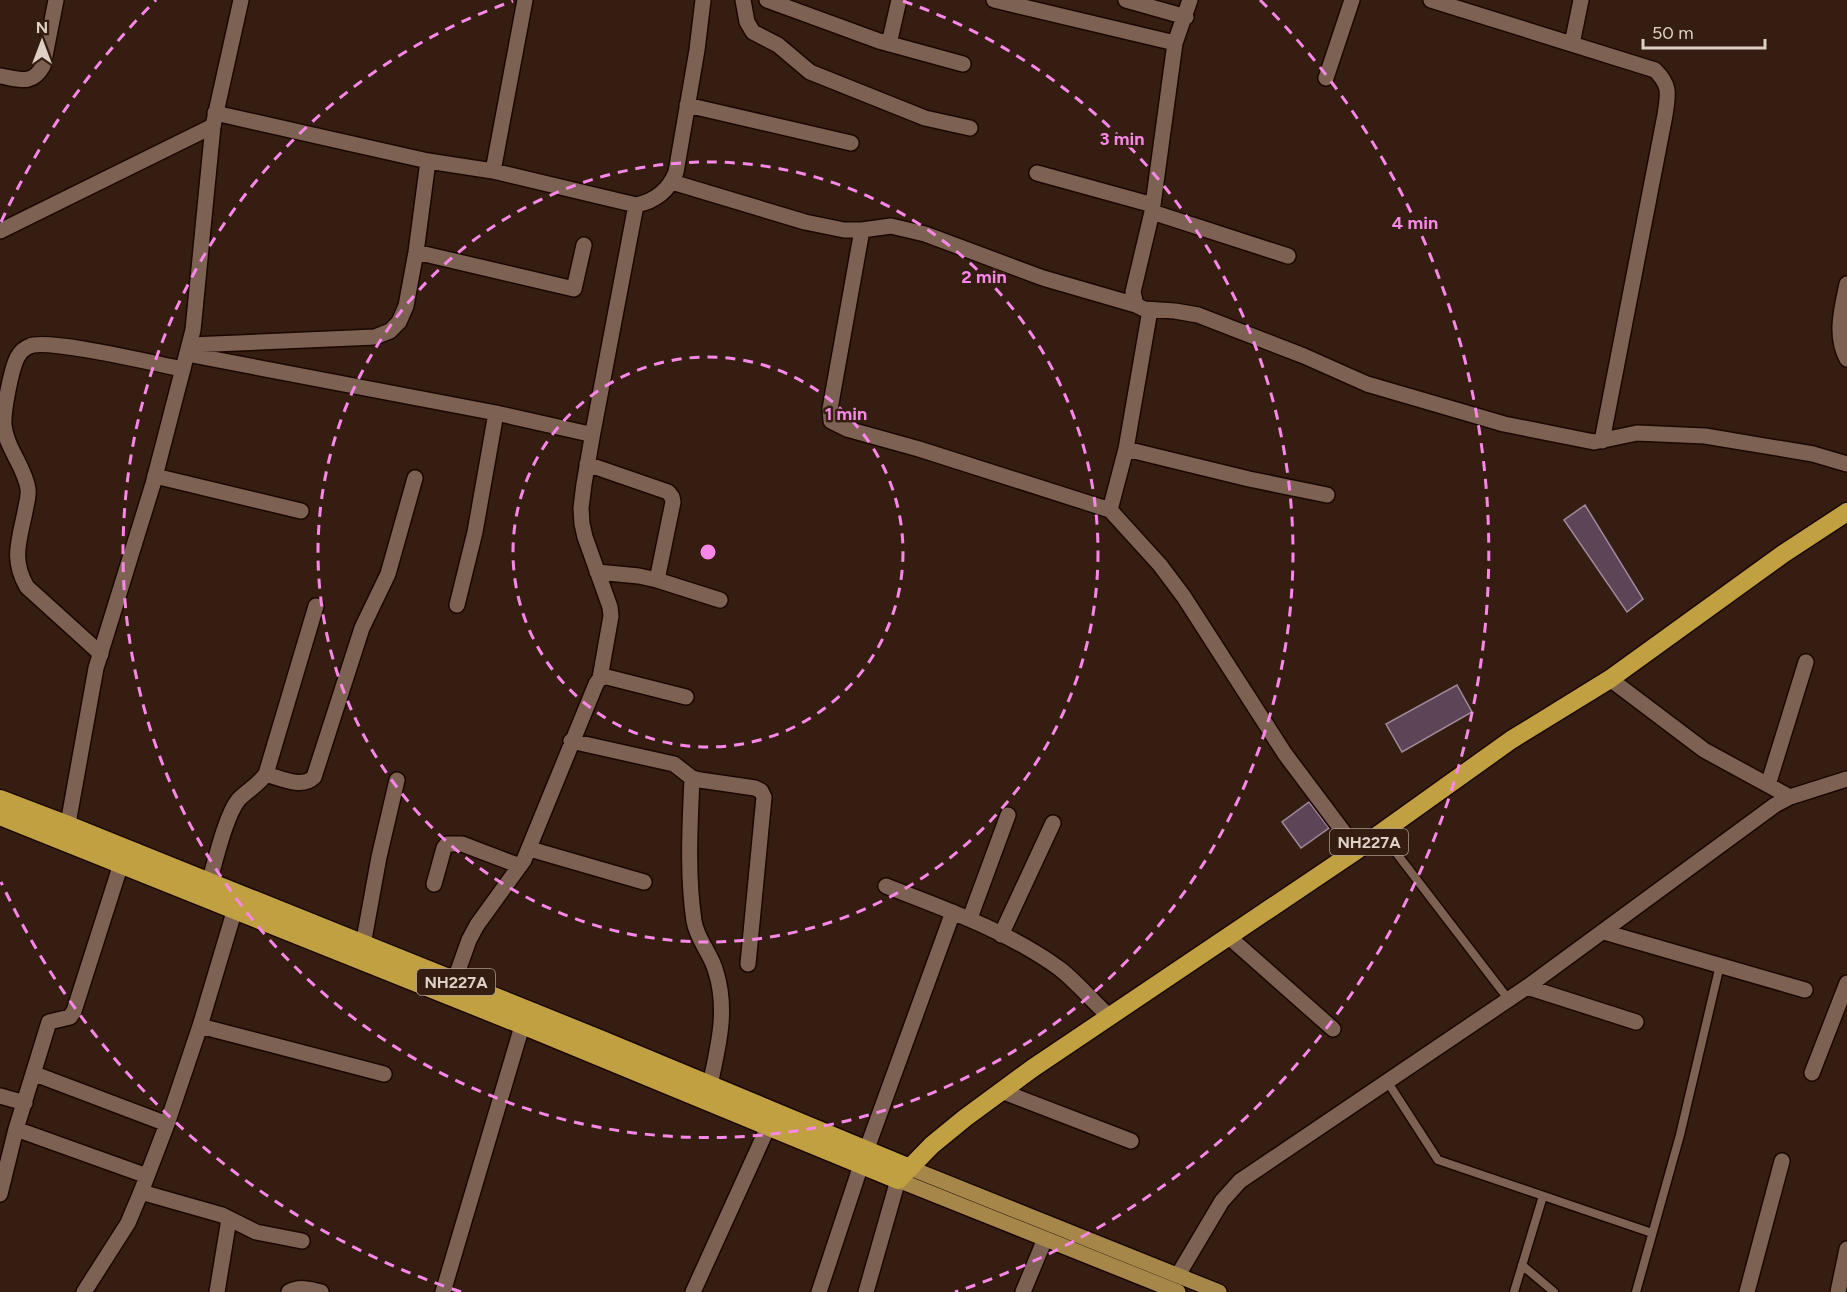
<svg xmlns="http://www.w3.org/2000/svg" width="1847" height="1292" font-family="Figtree,sans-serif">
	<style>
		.building { fill: #5d4557; stroke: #a3899d; stroke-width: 1.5 }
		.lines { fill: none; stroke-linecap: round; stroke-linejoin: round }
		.lane-casing { stroke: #1b0700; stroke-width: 11 }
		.street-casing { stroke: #1b0700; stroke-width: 18 }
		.secondary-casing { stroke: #1b0700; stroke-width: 18 }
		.primary-casing { stroke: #1b0700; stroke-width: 18 }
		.highway-casing { stroke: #1b0700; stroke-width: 21 }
		.lane { stroke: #7d6253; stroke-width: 8 }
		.street { stroke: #7d6253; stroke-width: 15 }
		.secondary { stroke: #7d6253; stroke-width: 15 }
		.primary { stroke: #a68749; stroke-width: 15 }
		.highway { stroke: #c1a042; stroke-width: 18 }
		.ring { fill: none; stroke: #f987e8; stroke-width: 3; stroke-dasharray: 10 8 }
		.labels { text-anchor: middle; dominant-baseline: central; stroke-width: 5; stroke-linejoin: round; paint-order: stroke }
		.shield { fill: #351e11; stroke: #ac9b90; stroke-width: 1.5 }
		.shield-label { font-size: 16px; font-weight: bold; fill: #dfd0c7 }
		.centre { fill: #f987e8; stroke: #351e11; stroke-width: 3 }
		.ring-label { font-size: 18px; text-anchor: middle; font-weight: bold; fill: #f987e8; stroke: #351e11; stroke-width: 5; stroke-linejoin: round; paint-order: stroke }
	</style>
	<rect width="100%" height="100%" fill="#351e11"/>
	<path class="building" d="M1585 505 1643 599 1627 612 1564 520Z
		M1457 685 1472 712 1402 752 1386 724Z
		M1309 802 1329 828 1301 848 1282 822Z"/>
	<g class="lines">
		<defs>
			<path id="lane" d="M1381 833 1509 1000
				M1387 1081 1438 1160 1652 1233
				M1522 1265 1554 1292
				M1514 1292 1543 1196
				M1636 1292 1680 1135 1720 965"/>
			<path id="street" d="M743 0 747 22 753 32 778 45 810 72 925 118 970 128
				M767 0 879 41 963 64
				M994 0 1175 43
				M1126 0 1186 17
				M1190 0 1175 43 1152 212 1133 292 1136 305 1144 309 1175 311 1198 315 1304 356 1367 384 1504 424 1594 442 1637 433 1705 436 1813 454 1847 464
				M1431 0 1655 70C1671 86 1668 94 1665 115L1602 441
				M889 44 899 0
				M1572 44 1581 0
				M0 76C19 79 32 86 43 66L56 0
				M1326 78 1352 0
				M687 105 851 143
				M215 113 428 161 493 171 636 205C656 201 669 190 676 172L697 50 703 0
				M493 171 525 0
				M1037 173 1153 205
				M672 182 805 222 844 230H862L891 226 925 234 1043 278 1136 305
				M1152 212 1288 256
				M862 230 830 409 831 421 847 429 919 449 1110 510 1160 565 1184 597 1285 754 1357 850
				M0 231 213 126
				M416 252 574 289 584 245
				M1847 284C1842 308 1834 335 1847 359
				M190 345 375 337 390 331 399 322 406 306 416 252 428 161
				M187 354 496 413 585 433 593 432 636 205
				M593 432 584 484 581 508 582 524 585 537 610 607 611 616 600 678
				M1126 449 1249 479 1327 495
				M587 464 668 492 672 497 673 502 657 580
				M155 476 301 511
				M1110 510 1126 449 1150 310
				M597 572 639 576 657 580 720 600
				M457 605 475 532 496 413
				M101 654 27 587C11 560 19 541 25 512 26 505 29 496 28 489 25 467 6 448 4 425 3 412 11 370 17 358 20 352 24 348 30 346 49 338 156 364 183 369
				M1610 679 1704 750 1790 797
				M571 741 674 764 692 778 700 780 755 788 761 791 764 797 748 964
				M266 774C280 778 302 789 314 777L362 628 388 574 415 478
				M692 778C690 825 687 874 694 921 697 940 711 953 716 972 728 1011 718 1047 710 1085
				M1768 785 1806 662
				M530 849 644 882
				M209 883C215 862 226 814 239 799 248 790 258 785 266 774L316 606
				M434 884 444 848 447 844H462L520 866
				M886 886C945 909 1008 931 1060 969 1078 983 1093 1002 1110 1017
				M970 918 1008 815
				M1604 932 1805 990
				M1001 935 1053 823
				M1229 937 1333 1029
				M363 945 379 857 397 780
				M454 982 469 940 477 925 524 860 596 684 600 678 607 677 686 697
				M1527 987 1636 1022
				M200 1026 384 1074
				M1812 1073 1847 983
				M35 1074 167 1124
				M1001 1091 1131 1141
				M0 1096 25 1103
				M16 1129 147 1176
				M141 1192 222 1215 256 1232 302 1241
				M0 1194 16 1129 49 1022 70 1017 74 1011 121 864
				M1178 1275 1222 1201 1240 1181 1527 987 1775 805 1790 797 1847 779
				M84 1292 128 1223 141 1192 167 1124 200 1026 235 909
				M217 1292 229 1219
				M289 1292C299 1286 310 1289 321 1292
				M443 1292 525 1016
				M819 1292 861 1165 953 912
				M866 1292 898 1180
				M1023 1292 1045 1239
				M1747 1292 1782 1161
				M1838 1292 1847 1249"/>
			<path id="secondary" d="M66 835 96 668 153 484 193 330 213 126 241 0
				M693 1292 768 1127"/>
			<path id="primary" d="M910 1168 1219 1292
				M898 1180 1178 1292"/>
			<path id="highway" d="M0 799 68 825 600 1039 910 1168
				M0 816 522 1025 898 1180 932 1145 965 1118 1033 1068 1357 850 1511 740 1610 679 1783 554 1847 512"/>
		</defs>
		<use href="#lane" class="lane-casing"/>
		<use href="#street" class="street-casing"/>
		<use href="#secondary" class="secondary-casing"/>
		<use href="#primary" class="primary-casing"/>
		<use href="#highway" class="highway-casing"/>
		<use href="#lane" class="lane"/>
		<use href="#street" class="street"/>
		<use href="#secondary" class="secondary"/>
		<use href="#primary" class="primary"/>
		<use href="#highway" class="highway"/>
	</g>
	<g class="ring">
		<circle cx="708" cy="552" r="195"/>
		<circle cx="708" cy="552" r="390"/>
		<path d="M903 1A585 585 0 1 1 513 1"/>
		<path d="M461 1292A780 780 0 0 1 1 882M1 222A780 780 0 0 1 156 0M1260 0A780 780 0 0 1 955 1292"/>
	</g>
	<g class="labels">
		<g class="shield">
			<rect x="1330" y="829" width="78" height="26" rx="4.5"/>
			<rect x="417" y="969" width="78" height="26" rx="4.5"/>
		</g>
		<g class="shield-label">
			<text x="1369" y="842">NH227A</text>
			<text x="456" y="982">NH227A</text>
		</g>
	</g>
	<circle cx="708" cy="552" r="9" class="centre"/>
	<g class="ring-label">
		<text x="1122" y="145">3 min</text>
		<text x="1415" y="229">4 min</text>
		<text x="984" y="283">2 min</text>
		<text x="846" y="420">1 min</text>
	</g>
	<g transform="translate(42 42)" stroke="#351e11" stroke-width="4.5" paint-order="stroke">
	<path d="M0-4.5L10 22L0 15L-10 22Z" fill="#dfd0c7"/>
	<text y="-9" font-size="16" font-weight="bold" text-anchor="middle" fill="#dfd0c7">N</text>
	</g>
	<path d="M1643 39v9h122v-9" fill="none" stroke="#dfd0c7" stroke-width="3"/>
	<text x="1652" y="39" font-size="18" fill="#dfd0c7" stroke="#351e11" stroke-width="4.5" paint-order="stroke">50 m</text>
</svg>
